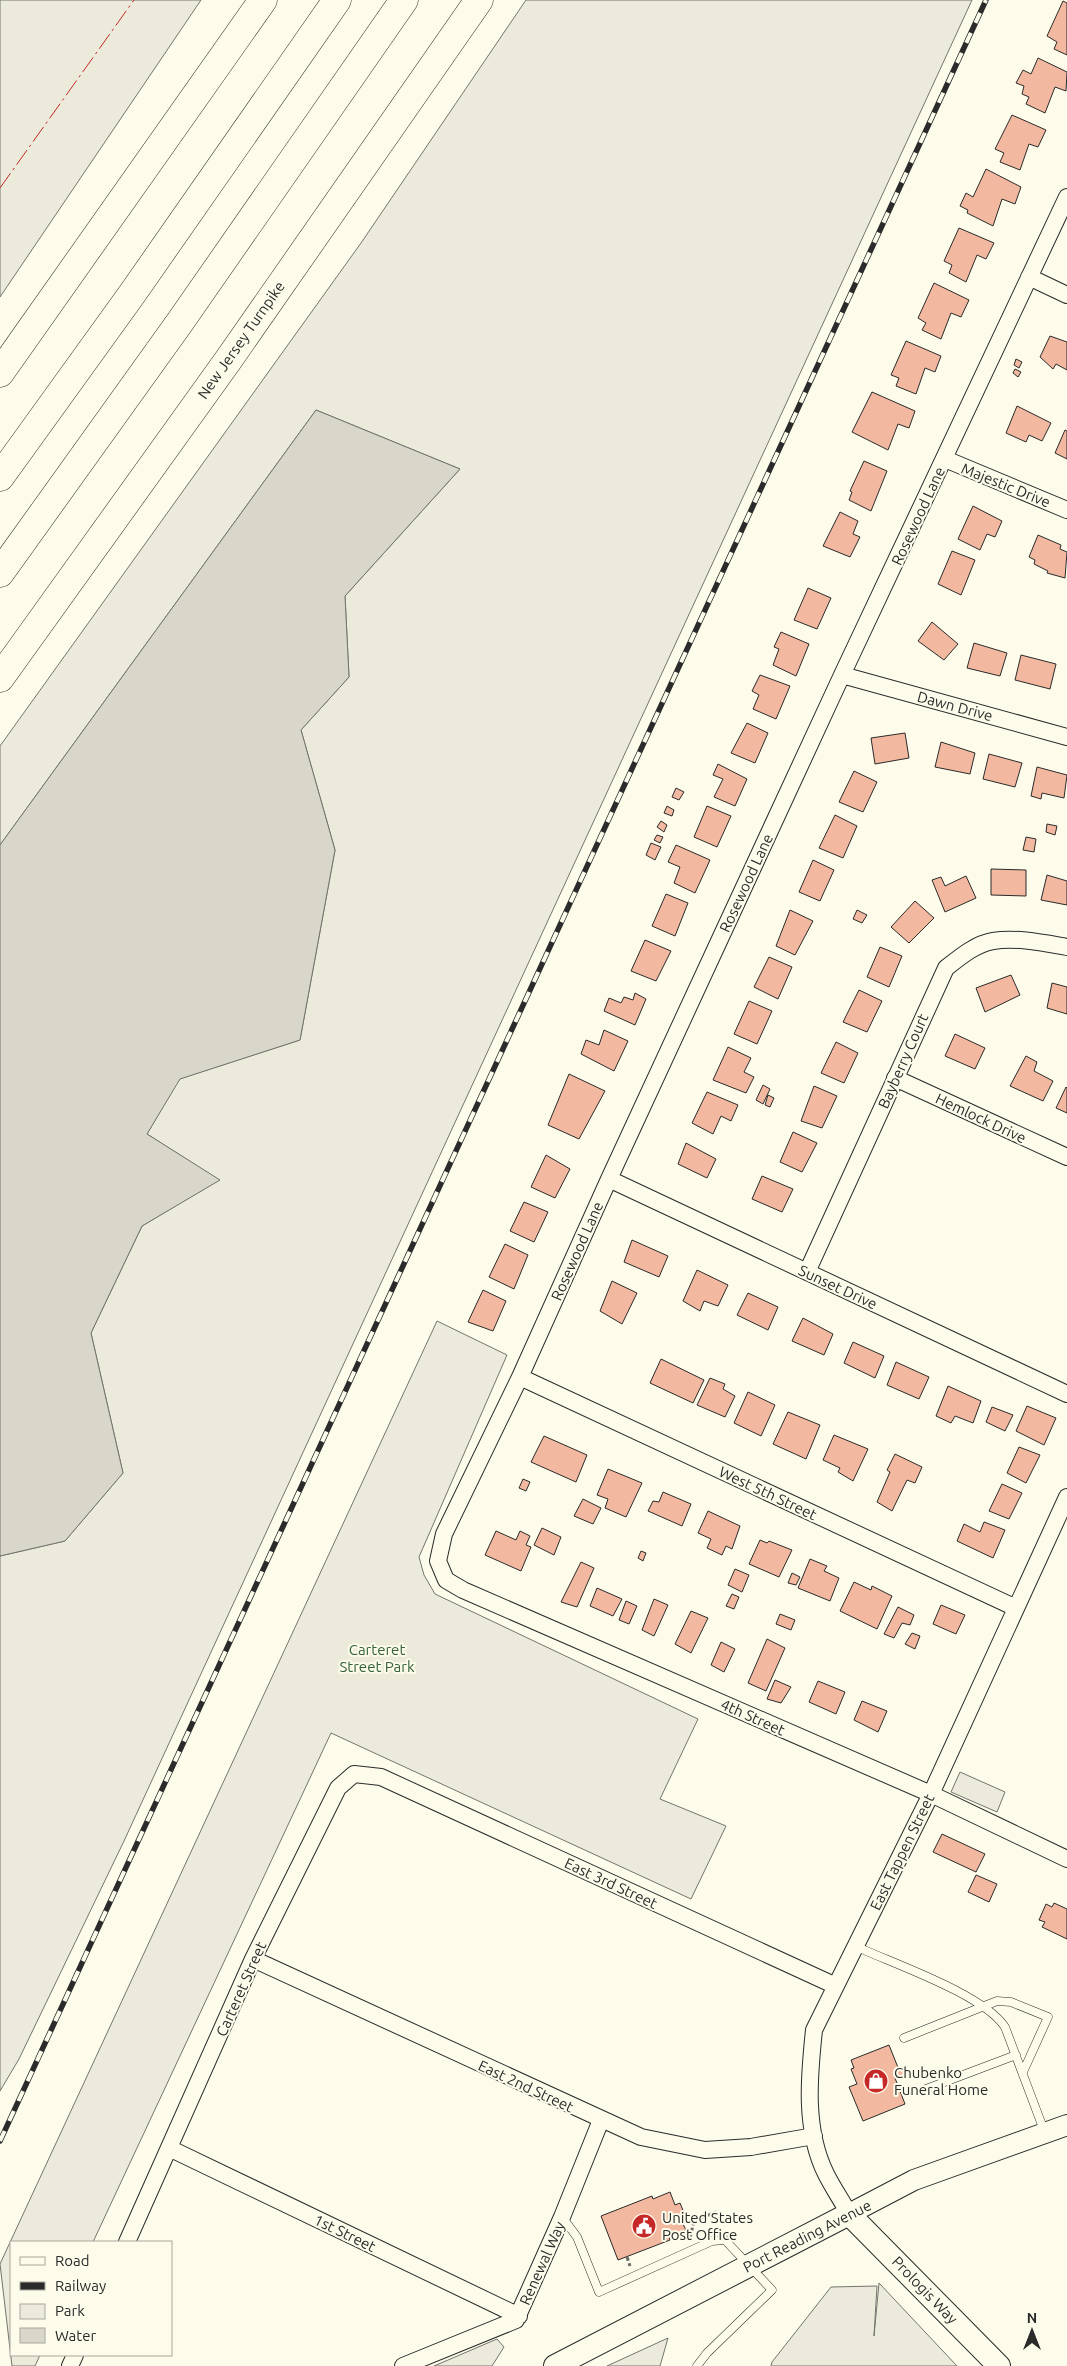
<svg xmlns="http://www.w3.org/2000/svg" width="1067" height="2366" font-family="Ubuntu,sans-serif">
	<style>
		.green { fill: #ecebdb; stroke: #74746e }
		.water { fill: #d8d7c9; stroke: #74746e }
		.building { fill: #f2b8a0; stroke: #2b2b2b }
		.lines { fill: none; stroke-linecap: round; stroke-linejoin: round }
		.service-casing { stroke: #2b2b2b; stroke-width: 9 }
		.minor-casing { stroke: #2b2b2b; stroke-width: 18 }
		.tertiary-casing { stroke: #2b2b2b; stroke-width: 22 }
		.secondary-casing { stroke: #2b2b2b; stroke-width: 24 }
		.motorway-casing { stroke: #2b2b2b; stroke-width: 29 }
		.path { stroke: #6a6964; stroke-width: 3; stroke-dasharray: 4 2.5; stroke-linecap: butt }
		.service { stroke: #fdfbea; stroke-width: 8 }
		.minor { stroke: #fdfbea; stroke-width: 16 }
		.tertiary { stroke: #fdfbea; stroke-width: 20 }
		.secondary { stroke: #fdfbea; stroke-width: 22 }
		.motorway { stroke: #fdfbea; stroke-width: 28 }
		.rail-casing { stroke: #2b2b2b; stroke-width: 5.5 }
		.rail { stroke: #fdfbea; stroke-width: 4; stroke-dasharray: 11; stroke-linecap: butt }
		.power { stroke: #c62828; stroke-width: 1; stroke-dasharray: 18 4 2.5 4; stroke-linecap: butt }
		.labels { text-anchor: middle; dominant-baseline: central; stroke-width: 4; stroke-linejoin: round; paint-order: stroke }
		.street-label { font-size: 15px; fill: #2b2b2b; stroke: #fdfbea }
		.park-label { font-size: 15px; fill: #34623c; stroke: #fdfbea }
		.poi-label { font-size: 15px; fill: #2b2b2b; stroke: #fdfbea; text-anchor: start }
	</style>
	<rect width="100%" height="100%" fill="#fdfbea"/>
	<path class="green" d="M0 0H201L0 297Z
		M526 0H972L124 1841 19 2059 0 2091V1556L65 1541 123 1473 91 1333 142 1226 219 1180 147 1134 179 1079 300 1040 335 850 301 730 349 677 345 596 460 469 316 410 0 845V746L361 243Z
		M437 1321 507 1355 419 1557 424 1575 435 1594 698 1719 660 1799 726 1826 691 1899 331 1733 93 2242H11V2355H40L35 2366H12L0 2264Z
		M960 1772 1005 1792 997 1812 951 1792Z
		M879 2283 957 2366H771L772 2362 831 2287 877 2286 874 2336Z
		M668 2338 660 2366H607Z
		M497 2339 504 2347 492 2366H434Z"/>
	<path class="water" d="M316 410 460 469 345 596 349 677 301 730 335 850 300 1040 180 1079 147 1134 220 1180 142 1226 91 1333 123 1473 65 1541 0 1556V845Z"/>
	<path class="building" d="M1063 1 1067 3V55L1054 49 1057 42 1047 36Z
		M1038 58 1067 72 1066 91 1055 87 1045 113 1026 104 1029 97 1022 94 1024 86 1016 83 1023 70 1031 74Z
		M1012 115 1046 130 1038 147 1029 144 1020 170 1000 162 1004 153 995 149Z
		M986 169 1021 187 1015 204 1002 199 993 226 967 213 968 210 960 206 966 193 973 197Z
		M959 228 994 243 986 259 977 255 966 282 949 273 952 265 944 261Z
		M934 283 969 300 961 317 951 313 941 339 922 330 926 323 918 318Z
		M1050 336 1067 342V370L1056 364 1053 369 1040 357Z
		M906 341 941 356 935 372 925 368 916 394 896 386 899 378 891 375Z
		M1016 359 1022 362 1019 368 1014 365Z
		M1015 369 1021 372 1018 377 1013 373Z
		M872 392 915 411 909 428 898 424 888 450 852 432Z
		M1017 406 1051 423 1042 441 1029 435 1026 442 1006 433Z
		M1065 430 1067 431V459L1055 453Z
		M864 461 887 471 871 511 849 500 852 492 850 491Z
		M973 506 1002 521 995 537 987 534 980 550 958 539Z
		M840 512 858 521 853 534 860 537 850 557 823 546Z
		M1038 535 1061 545 1060 549 1067 552 1065 578 1047 573 1048 571 1034 564 1035 560 1029 557Z
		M952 551 975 560 961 595 938 584Z
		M808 588 831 598 817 629 794 620Z
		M932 622 958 644 944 660 918 641Z
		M781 632 809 644 796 676 773 665 779 649 774 647Z
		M974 643 1007 653 1000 676 967 668Z
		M1021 655 1056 664 1050 689 1015 680Z
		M760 675 790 686 776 719 753 709 759 695 752 691Z
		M747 723 768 733 755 763 731 753Z
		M905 733 909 758 875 764 871 738Z
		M941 742 975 753 970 774 935 767Z
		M989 754 1022 763 1015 787 983 779Z
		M718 764 747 779 735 806 714 797 723 779 713 775Z
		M1037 767 1067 775 1064 798 1042 793 1041 799 1031 796Z
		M854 771 877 782 863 812 839 802Z
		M676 788 684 792 679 800 672 797Z
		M667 806 674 810 672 816 664 813Z
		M707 806 731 816 717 847 694 837Z
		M835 815 857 826 843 858 819 848Z
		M661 821 667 825 664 832 657 827Z
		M1047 824 1057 826 1055 835 1046 832Z
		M657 835 663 837 660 843 654 840Z
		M1026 837 1036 839 1034 852 1023 850Z
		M651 843 661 847 655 860 646 855Z
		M676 845 710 860 695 893 674 883 680 867 668 862Z
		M813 860 834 870 820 901 799 892Z
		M991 869 1026 870V896L991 895Z
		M1047 875 1067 881V905L1041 900Z
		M966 876 976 898 945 912 932 880 941 877 945 886Z
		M666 894 688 903 675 936 652 926Z
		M915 901 934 918 909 943 891 927Z
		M790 910 813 921 795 955 776 946Z
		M857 910 867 915 862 923 853 919Z
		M645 940 671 951 656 981 631 971Z
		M880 947 902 956 889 987 867 977Z
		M769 957 792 967 778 999 754 987Z
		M1011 975 1020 995 985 1012 976 988Z
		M1052 983 1067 987V1014L1047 1008Z
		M859 990 882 1001 867 1032 843 1022Z
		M635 993 646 999 635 1025 604 1011 609 998 621 1003 624 997 633 1000Z
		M749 1001 772 1011 757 1044 734 1034Z
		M604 1030 628 1041 614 1071 581 1054 586 1040 599 1045Z
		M955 1034 985 1048 975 1069 945 1056Z
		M836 1042 858 1053 844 1083 821 1073Z
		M728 1047 751 1058 744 1072 754 1077 746 1093 713 1080Z
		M1026 1056 1037 1062 1034 1071 1053 1081 1043 1101 1010 1086Z
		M569 1074 605 1091 579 1139 548 1125Z
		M763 1085 770 1089 763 1104 756 1100Z
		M814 1086 837 1096 822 1128 801 1121Z
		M1066 1087 1067 1088V1113L1056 1108Z
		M707 1092 738 1105 731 1121 721 1116 713 1134 692 1123Z
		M768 1095 774 1098 770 1107 765 1105Z
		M793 1132 817 1143 802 1172 780 1162Z
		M686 1143 716 1159 707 1178 678 1164Z
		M546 1155 570 1169 555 1198 531 1187Z
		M762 1176 793 1189 782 1212 752 1199Z
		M524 1202 548 1212 534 1242 510 1231Z
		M632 1240 668 1256 659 1277 624 1262Z
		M505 1244 528 1255 514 1289 489 1277Z
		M697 1270 728 1285 718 1306 704 1301 700 1311 683 1301Z
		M612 1281 637 1293 622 1324 600 1311Z
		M483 1290 506 1301 493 1331 468 1322Z
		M748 1293 778 1307 768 1330 737 1315Z
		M803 1318 833 1334 824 1355 792 1341Z
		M853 1342 884 1356 875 1378 844 1363Z
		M661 1359 704 1380 693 1403 650 1383Z
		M896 1362 929 1377 919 1399 887 1385Z
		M710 1378 725 1384 723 1389 735 1396 725 1417 697 1405Z
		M948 1386 981 1401 973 1423 955 1416 951 1423 936 1416Z
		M748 1392 775 1405 761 1436 734 1423Z
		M1027 1406 1056 1418 1044 1445 1016 1431Z
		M992 1407 1013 1415 1005 1431 986 1422Z
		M788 1412 820 1425 806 1459 773 1444Z
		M834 1435 868 1449 853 1481 838 1472 840 1468 823 1460Z
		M544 1436 587 1455 576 1482 531 1462Z
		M1019 1447 1040 1455 1026 1483 1007 1473Z
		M895 1454 922 1467 915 1483 907 1480 892 1511 877 1502 890 1472 887 1470Z
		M608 1469 642 1483 626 1517 605 1508 608 1499 597 1495Z
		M523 1479 530 1482 526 1491 519 1488Z
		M1002 1484 1022 1493 1009 1519 989 1511Z
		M663 1492 691 1504 682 1526 648 1511 653 1501 659 1502Z
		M583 1499 601 1508 593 1524 574 1516Z
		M708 1511 740 1526 732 1549 726 1546 722 1555 707 1548 711 1539 698 1533Z
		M984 1522 1005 1530 993 1558 957 1541 964 1524 980 1532Z
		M542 1528 561 1537 554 1555 534 1545Z
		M496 1531 516 1540 520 1531 530 1536 526 1545 531 1547 521 1571 485 1555Z
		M760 1540 767 1543 769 1541 792 1550 779 1577 749 1564Z
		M641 1551 646 1553 643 1561 638 1558Z
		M810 1559 827 1566 824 1571 839 1578 830 1601 798 1588Z
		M581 1562 594 1568 577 1607 561 1602Z
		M735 1569 749 1575 742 1592 728 1585Z
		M792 1573 800 1577 796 1585 788 1583Z
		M854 1582 871 1590 872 1586 892 1596 877 1629 840 1611Z
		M597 1588 622 1599 613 1616 590 1606Z
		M732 1594 739 1597 734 1609 726 1606Z
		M654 1599 668 1605 654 1636 642 1630Z
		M626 1601 637 1606 629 1624 619 1620Z
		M941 1605 965 1615 956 1634 933 1624Z
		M898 1607 914 1615 910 1625 902 1623 894 1638 884 1634Z
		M691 1611 708 1618 691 1653 675 1644Z
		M780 1614 795 1620 791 1630 776 1624Z
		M912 1633 920 1636 915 1649 905 1644Z
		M767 1639 785 1648 766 1691 748 1683Z
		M721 1642 735 1649 724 1672 711 1665Z
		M775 1680 791 1687 781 1703 767 1699Z
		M818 1681 845 1692 836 1714 809 1702Z
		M862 1701 887 1711 878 1732 854 1720Z
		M942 1834 985 1854 976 1872 933 1852Z
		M976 1875 997 1884 989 1902 968 1892Z
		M1054 1903 1067 1909V1939L1042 1927 1045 1922 1039 1920 1046 1904 1052 1907Z
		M889 2045 899 2070 905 2068 907 2074 895 2078 905 2104 863 2121 849 2087 857 2084 851 2069 854 2068 851 2060Z
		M670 2192 675 2205 680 2203 687 2220 682 2222 686 2230 669 2237 670 2240 618 2260 601 2216 652 2196 653 2199Z"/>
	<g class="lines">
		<defs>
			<path id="service" d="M855 1946C894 1964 983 1994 1005 2027L1045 2133
				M904 2038 997 2001 1011 2002 1048 2017 1023 2072
				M926 2089 1016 2055
				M562 2217 577 2237 599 2292 712 2241 725 2240 772 2290 707 2353 697 2366"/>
			<path id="minor" d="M1067 197 842 675 609 1179 520 1377 444 1534 438 1561 446 1580 463 1590 931 1794 1067 1859
				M1029 277 1067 295
				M945 459 1067 510
				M842 675 1067 737
				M895 1078 1067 1157
				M609 1179 1067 1394
				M807 1272 946 968C959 958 975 944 993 941 1016 937 1044 943 1067 947
				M520 1377 1016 1608
				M253 1959 641 2137 705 2150 751 2147 814 2136
				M171 2149 519 2316
				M849 2214C842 2201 833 2188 826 2174 804 2130 809 2077 814 2030L931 1794 1067 1497
				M127 2242 253 1959 338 1788 354 1774 381 1777 836 1986
				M70 2366 75 2355
				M403 2366 516 2320 562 2217 601 2120"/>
			<path id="tertiary" d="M849 2214 914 2180 1067 2125"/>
			<path id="secondary" d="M555 2366 849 2214 999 2366"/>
			<path id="motorway" d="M0 373 263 0
				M0 477 132 294 337 0
				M0 573 180 322 404 0
				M0 678 229 359 479 0"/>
		</defs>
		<use href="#service" class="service-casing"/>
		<use href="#minor" class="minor-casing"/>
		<use href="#tertiary" class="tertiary-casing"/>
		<use href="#secondary" class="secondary-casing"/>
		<use href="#motorway" class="motorway-casing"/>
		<path class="path" d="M690 2238 694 2221 716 2212
			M627 2257 630 2266"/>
		<use href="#service" class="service"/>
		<use href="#minor" class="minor"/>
		<use href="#tertiary" class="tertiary"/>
		<use href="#secondary" class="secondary"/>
		<use href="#motorway" class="motorway"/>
		<defs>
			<path id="rail" d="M0 2141 986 0"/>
		</defs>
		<use href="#rail" class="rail-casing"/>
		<use href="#rail" class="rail"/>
		<path class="power" d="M0 188 134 0"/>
	</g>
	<defs>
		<symbol id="shop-disc" viewBox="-11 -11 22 22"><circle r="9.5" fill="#c62828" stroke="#fdfbea"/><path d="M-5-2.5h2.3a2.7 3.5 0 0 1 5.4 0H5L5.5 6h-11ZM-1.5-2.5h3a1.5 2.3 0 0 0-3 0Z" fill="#fff"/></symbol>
		<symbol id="civic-disc" viewBox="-11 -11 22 22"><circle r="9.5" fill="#c62828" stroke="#fdfbea"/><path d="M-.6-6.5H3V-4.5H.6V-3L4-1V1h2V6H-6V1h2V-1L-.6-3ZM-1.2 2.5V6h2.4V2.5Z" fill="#fff"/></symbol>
	</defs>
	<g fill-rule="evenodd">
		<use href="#shop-disc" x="862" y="2067" width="28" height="28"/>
		<use href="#civic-disc" x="630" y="2212" width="28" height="28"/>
	</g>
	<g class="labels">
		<g class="street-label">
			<text transform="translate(241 340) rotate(-55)">New Jersey Turnpike</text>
			<text transform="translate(1006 485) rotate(22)">Majestic Drive</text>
			<text transform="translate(918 516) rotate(-65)">Rosewood Lane</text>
			<text transform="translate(955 706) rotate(15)">Dawn Drive</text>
			<text transform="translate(746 883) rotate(-65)">Rosewood Lane</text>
			<text transform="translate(903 1061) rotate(-66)">Bayberry Court</text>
			<text transform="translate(981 1118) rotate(25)">Hemlock Drive</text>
			<text transform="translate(577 1251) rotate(-66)">Rosewood Lane</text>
			<text transform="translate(838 1287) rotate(25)">Sunset Drive</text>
			<text transform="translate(768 1493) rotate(25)">West 5th Street</text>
			<text transform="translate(753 1717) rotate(24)">4th Street</text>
			<text transform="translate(902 1852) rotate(-64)">East Tappen Street</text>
			<text transform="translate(611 1883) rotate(25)">East 3rd Street</text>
			<text transform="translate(241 1989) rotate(-66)">Carteret Street</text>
			<text transform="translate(526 2086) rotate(25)">East 2nd Street</text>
			<text transform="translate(345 2233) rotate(26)">1st Street</text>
			<text transform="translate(807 2236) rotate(-27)">Port Reading Avenue</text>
			<text transform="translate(542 2263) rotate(-66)">Renewal Way</text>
			<text transform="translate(925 2290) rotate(46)">Prologis Way</text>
		</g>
		<g class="park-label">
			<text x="377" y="1649">Carteret<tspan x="377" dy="17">Street Park</tspan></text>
		</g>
		<g class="poi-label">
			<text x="894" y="2072">Chubenko<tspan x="894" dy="17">Funeral Home</tspan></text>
			<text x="662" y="2217">United States<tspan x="662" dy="17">Post Office</tspan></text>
		</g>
	</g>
	<rect x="10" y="2241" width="162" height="115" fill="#fdfbea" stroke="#a9a89e"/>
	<rect x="20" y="2257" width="25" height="8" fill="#fdfbea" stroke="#a9a89e"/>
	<text x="55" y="2266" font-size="15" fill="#2b2b2b">Road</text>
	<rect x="20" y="2282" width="25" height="8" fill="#2b2b2b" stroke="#a9a89e"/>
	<text x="55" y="2291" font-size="15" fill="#2b2b2b">Railway</text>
	<rect x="20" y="2304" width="25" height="15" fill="#ecebdb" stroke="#a9a89e"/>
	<text x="55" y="2316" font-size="15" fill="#2b2b2b">Park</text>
	<rect x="20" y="2328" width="25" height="15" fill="#d8d7c9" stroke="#a9a89e"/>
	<text x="55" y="2341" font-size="15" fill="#2b2b2b">Water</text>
	<g transform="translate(1032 2331)" stroke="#fdfbea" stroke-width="4" paint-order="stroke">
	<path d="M0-4L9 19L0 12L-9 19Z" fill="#2b2b2b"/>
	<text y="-8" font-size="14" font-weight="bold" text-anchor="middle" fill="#2b2b2b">N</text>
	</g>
</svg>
